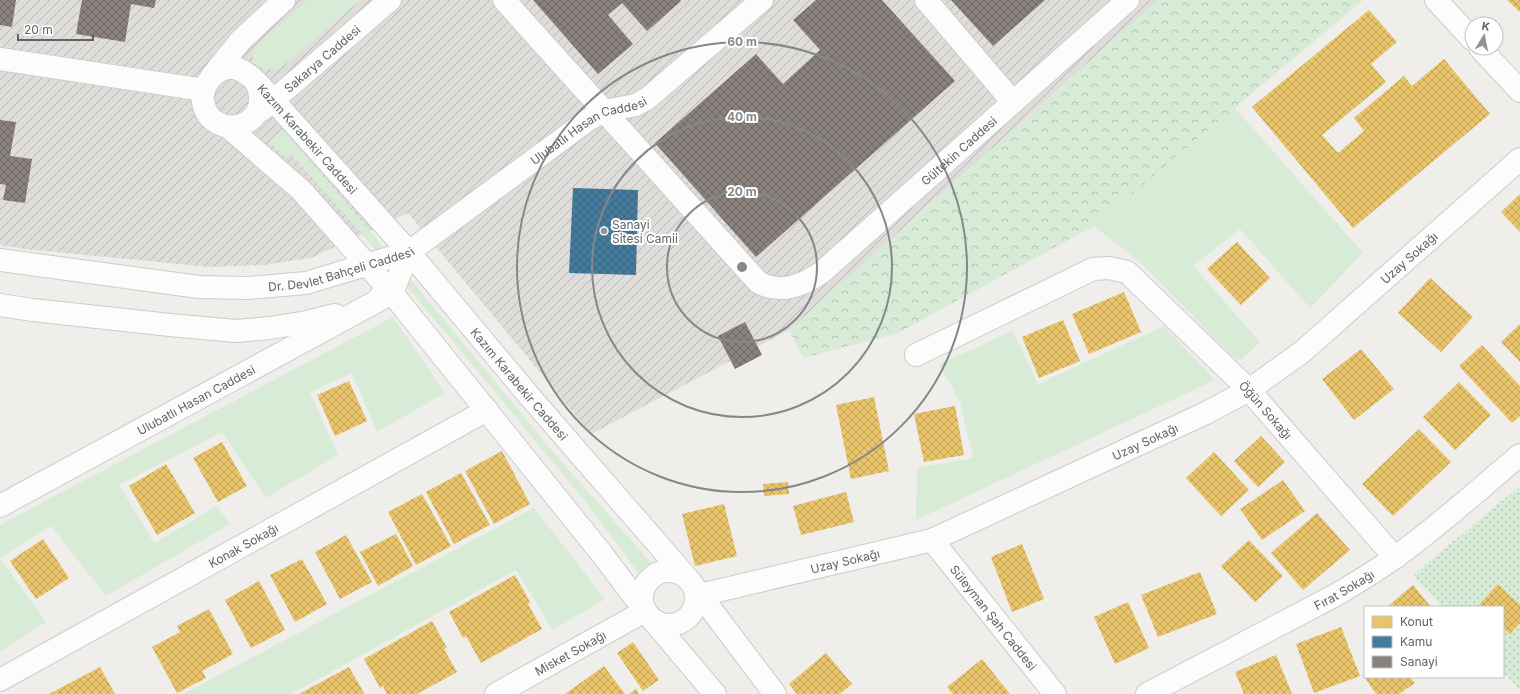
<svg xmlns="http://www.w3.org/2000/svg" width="1520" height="694" font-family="Inter,sans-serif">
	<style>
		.industrial { fill: url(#industrial-furrows) }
		.green { fill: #d8ebd6 }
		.forest { fill: url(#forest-crowns) }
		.park { fill: url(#park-dots) }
		.homes { fill: url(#homes-cross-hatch) }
		.public { fill: url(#public-cross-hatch) }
		.industry { fill: url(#industry-cross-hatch) }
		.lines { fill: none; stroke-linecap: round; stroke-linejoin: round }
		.minor-casing { stroke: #cbcccc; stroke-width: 24 }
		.tertiary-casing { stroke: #cbcccc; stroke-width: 24 }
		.minor { stroke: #fdfcfc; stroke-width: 22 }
		.tertiary { stroke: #fdfcfc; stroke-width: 22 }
		.ring { fill: none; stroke: #84888a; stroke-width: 2 }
		.poi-dot { fill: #919496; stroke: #fff; stroke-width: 1.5 }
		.labels { text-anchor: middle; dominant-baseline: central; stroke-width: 4; stroke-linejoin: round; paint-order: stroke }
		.street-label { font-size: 12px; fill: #5f6368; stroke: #fff }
		.poi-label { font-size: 12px; fill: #5f6368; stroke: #fff; text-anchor: start }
		.centre { fill: #84888a; stroke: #fff; stroke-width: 2 }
		.ring-label { font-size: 12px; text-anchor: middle; font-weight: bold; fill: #84888a; stroke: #fff; stroke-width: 4; stroke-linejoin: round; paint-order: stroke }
	</style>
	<defs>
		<pattern id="industrial-furrows" width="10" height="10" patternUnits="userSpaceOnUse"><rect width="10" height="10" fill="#dfddda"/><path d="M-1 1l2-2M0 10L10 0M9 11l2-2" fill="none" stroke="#b8b7b5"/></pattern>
		<pattern id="forest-crowns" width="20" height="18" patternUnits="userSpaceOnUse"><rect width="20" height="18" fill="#d8ebd6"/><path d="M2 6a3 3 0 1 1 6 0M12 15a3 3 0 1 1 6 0" fill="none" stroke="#b2c2b1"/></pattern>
		<pattern id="park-dots" width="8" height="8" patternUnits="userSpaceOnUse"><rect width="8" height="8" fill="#d8ebd6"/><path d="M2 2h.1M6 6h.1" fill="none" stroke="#b2c2b1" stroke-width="1.8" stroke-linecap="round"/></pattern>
		<pattern id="homes-cross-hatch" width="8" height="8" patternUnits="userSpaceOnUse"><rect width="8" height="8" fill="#e9c46a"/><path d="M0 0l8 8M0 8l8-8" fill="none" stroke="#c0a35b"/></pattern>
		<pattern id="public-cross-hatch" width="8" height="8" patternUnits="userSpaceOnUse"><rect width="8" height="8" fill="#457b9d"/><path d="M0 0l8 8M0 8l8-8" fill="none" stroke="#3b647e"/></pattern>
		<pattern id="industry-cross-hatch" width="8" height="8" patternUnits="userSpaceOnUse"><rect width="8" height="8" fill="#8a817c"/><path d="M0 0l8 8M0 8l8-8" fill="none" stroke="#6e6865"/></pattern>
	</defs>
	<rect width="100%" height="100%" fill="#efeeea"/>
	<path class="industrial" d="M0 0H1158L789 330 591 434 408 213 311 258 264 265 210 267 25 249 0 245Z"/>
	<path class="green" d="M308 0H361L280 69 265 70 253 63V52L260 42Z
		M1235 108 1363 253 1310 308 1240 229 1193 266 1260 342 1241 360 1232 356 1143 265 1094 226Z
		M283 129 398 264 559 459 653 565 644 570 640 575 584 500 485 380 390 266 291 154 286 158 269 142Z
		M393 317 445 393 377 432 352 373 310 392 338 455 266 498 222 432 119 485 154 543 217 506 230 524 106 596 51 526 0 558 46 622 0 652V525Z
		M1164 326 1215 380 916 520 917 468 973 458 960 402 939 364 1013 331 1038 384Z
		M534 508 605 599 553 630 516 570 291 694H183Z"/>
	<path class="forest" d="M1158 0H1363L1094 226 898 333 803 358 789 330Z"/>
	<path class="park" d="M1520 486V690L1503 672V607H1443L1413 575Z"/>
	<path class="homes" d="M1507 0H1520V12Z
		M1369 10 1397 42 1371 64 1386 82 1322 135 1338 153 1364 131 1354 118 1404 76 1412 86 1444 59 1490 114 1353 228 1252 107Z
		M1520 194V232L1501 212Z
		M1237 242 1270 278 1241 305 1207 269Z
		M1430 278 1473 317 1441 352 1398 313Z
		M1124 292 1141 332 1089 354 1072 314Z
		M1063 320 1080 361 1039 378 1022 337Z
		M1520 324V362L1501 342Z
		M1482 345 1520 386V416L1512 423 1459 366Z
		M1361 349 1394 389 1354 420 1322 379Z
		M349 381 367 421 335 436 317 395Z
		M1459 382 1491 415 1455 450 1423 417Z
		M874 397 889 471 851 479 836 405Z
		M955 406 964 455 924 462 914 414Z
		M1419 429 1451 462 1393 516 1362 484Z
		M1261 436 1285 462 1258 487 1234 461Z
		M222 442 247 486 218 502 193 458Z
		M502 451 530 504 494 524 465 471Z
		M1214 452 1249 490 1221 516 1186 478Z
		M166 464 195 513 157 535 129 486Z
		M461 473 490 525 454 544 426 492Z
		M1283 480 1305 511 1262 540 1240 509Z
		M788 482 789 494 764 496 763 484Z
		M846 492 854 522 801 535 793 506Z
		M422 494 451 546 416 565 388 512Z
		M724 504 737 556 695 566 682 514Z
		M1317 513 1350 550 1303 590 1271 553Z
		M396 534 413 566 378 586 360 552Z
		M346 535 372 582 340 599 315 552Z
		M43 539 69 578 36 599 10 561Z
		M1249 540 1283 576 1255 602 1221 566Z
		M1022 544 1044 599 1012 612 991 557Z
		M302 559 327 604 295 622 270 575Z
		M1200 572 1217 614 1158 637 1141 595Z
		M515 575 530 602 528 604 542 629 481 663 466 636 463 638 449 612Z
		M259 581 285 630 251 648 225 600Z
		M1498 584 1520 605V623L1510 634 1503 628V607H1481L1479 605Z
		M1413 585 1431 607H1387Z
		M1128 602 1149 648 1115 664 1094 617Z
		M209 609 233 654 202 671 206 678 177 693 152 647 180 632 177 626Z
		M432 621 447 648 444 649 457 672 417 694H387L383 686 380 688 364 659Z
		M1341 627 1360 676 1314 693 1296 644Z
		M633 642 659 680 643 691 617 653Z
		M826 653 852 684 840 694H797L789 684Z
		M1276 655 1292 694H1244L1235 672Z
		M982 659 1010 694H953L947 687Z
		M604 666 625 694H565Z
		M100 667 115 694H49L68 684Z
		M349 667 364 693 362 694H299Z
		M1365 674V677H1410L1415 683 1399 694H1376L1363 675Z
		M636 689 639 694H629Z"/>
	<path class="public" d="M573 188 638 190 636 275 569 273Z"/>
	<path class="industry" d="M0 0H16L12 27 0 25Z
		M82 0H156L154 8 131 4 125 42 76 34Z
		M533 0H680L681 1 647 31 622 3 608 15 633 44 598 74Z
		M816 0H882L955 81 756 257 655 143 756 54 783 84 820 50 793 20Z
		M951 0H1045L993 46Z
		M0 120 16 122 10 156 32 159 25 203 3 200 6 185 0 184Z
		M745 322 762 355 735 369 718 336Z"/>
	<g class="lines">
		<defs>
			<g id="minor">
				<path id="s1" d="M916 355 1093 269 1109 268 1127 272 1249 390 1395 558"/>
				<path id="s2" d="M700 595 932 540 1206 413 1249 390 1302 352 1520 159"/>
				<path id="s3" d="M0 680 487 410"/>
				<path id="s4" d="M496 694 645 611"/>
				<path id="s5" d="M1147 694 1334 596C1354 584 1375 572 1394 558 1438 527 1479 489 1520 455"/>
			</g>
			<g id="tertiary">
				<path id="s6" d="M504 0 758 282C780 295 804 285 822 272L1128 0"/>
				<path d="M926 0 1013 102"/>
				<path d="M1436 0 1472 39"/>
				<path d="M1480 48 1520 91"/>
				<path d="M0 59 204 90"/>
				<path d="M212 76 241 40 284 0"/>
				<path id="s7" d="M256 82C277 128 211 144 203 102 202 94 205 85 210 79 234 51 257 82 273 100L409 252 531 398 689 580 775 694"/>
				<path id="s8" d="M262 110 390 0"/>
				<path d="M227 126 301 190 392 293 602 554 645 611 715 694"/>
				<path id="s9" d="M0 260 199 287 248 288 306 283 409 252 588 120 604 111 636 105 648 98 762 0"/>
				<path d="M380 297 392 293 409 252"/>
				<path d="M0 305 33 310 170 325 236 331 270 328 307 322 335 315"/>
				<path id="s10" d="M0 506 392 293"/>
				<path id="s11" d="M932 540 1055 694"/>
				<circle cx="669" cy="598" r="27"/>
			</g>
		</defs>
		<use href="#minor" class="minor-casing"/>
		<use href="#tertiary" class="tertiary-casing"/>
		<use href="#minor" class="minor"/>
		<use href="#tertiary" class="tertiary"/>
	</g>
	<g class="ring">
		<circle cx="742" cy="267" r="75"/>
		<circle cx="742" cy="267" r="150"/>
		<circle cx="742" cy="267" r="225"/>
	</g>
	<circle class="poi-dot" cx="604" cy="231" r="4"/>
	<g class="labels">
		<g class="street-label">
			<text stroke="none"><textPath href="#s8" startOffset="79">Sakarya Caddesi</textPath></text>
			<text stroke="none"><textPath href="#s9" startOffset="634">Ulubatlı Hasan Caddesi</textPath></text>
			<text stroke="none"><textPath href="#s7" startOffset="258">Kazım Karabekir Caddesi</textPath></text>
			<text stroke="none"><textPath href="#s6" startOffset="631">Gültekin Caddesi</textPath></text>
			<text stroke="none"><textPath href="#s2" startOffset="797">Uzay Sokağı</textPath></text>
			<text stroke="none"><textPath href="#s9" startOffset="345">Dr. Devlet Bahçeli Caddesi</textPath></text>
			<text stroke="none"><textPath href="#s7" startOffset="582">Kazım Karabekir Caddesi</textPath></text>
			<text stroke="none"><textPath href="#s10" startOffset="223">Ulubatlı Hasan Caddesi</textPath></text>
			<text stroke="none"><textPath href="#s1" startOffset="427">Öğün Sokağı</textPath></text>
			<text stroke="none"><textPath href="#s2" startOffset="473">Uzay Sokağı</textPath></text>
			<text stroke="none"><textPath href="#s3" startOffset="278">Konak Sokağı</textPath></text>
			<text stroke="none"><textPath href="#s2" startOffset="149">Uzay Sokağı</textPath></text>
			<text stroke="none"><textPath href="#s5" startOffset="223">Fırat Sokağı</textPath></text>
			<text stroke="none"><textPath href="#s11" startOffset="99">Süleyman Şah Caddesi</textPath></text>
			<text stroke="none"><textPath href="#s4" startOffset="85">Misket Sokağı</textPath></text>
		</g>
		<g class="poi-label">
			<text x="612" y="224">Sanayi<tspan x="612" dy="14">Sitesi Camii</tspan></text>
		</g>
	</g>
	<circle cx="742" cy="267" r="6" class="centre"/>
	<g class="ring-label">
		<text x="742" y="46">60 m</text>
		<text x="742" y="121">40 m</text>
		<text x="742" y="196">20 m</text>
	</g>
	<rect x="1364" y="606" width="140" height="72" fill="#ffffff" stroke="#bfc1c3"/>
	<rect x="1372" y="616" width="20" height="12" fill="#e9c46a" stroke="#bfc1c3"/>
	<text x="1400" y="626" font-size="12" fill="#5f6368">Konut</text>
	<rect x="1372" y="636" width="20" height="12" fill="#457b9d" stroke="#bfc1c3"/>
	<text x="1400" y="646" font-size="12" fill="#5f6368">Kamu</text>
	<rect x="1372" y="656" width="20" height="12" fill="#8a817c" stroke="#bfc1c3"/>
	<text x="1400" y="666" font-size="12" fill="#5f6368">Sanayi</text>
	<g transform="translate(1484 36) rotate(10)"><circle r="19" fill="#ffffff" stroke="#bfc1c3"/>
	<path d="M0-3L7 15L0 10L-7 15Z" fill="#919496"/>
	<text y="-6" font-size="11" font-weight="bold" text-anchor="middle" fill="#5f6368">K</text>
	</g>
	<path d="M18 34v6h75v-6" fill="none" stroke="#5f6368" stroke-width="2"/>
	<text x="24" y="34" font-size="12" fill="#5f6368" stroke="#ffffff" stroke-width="3" paint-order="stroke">20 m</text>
</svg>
